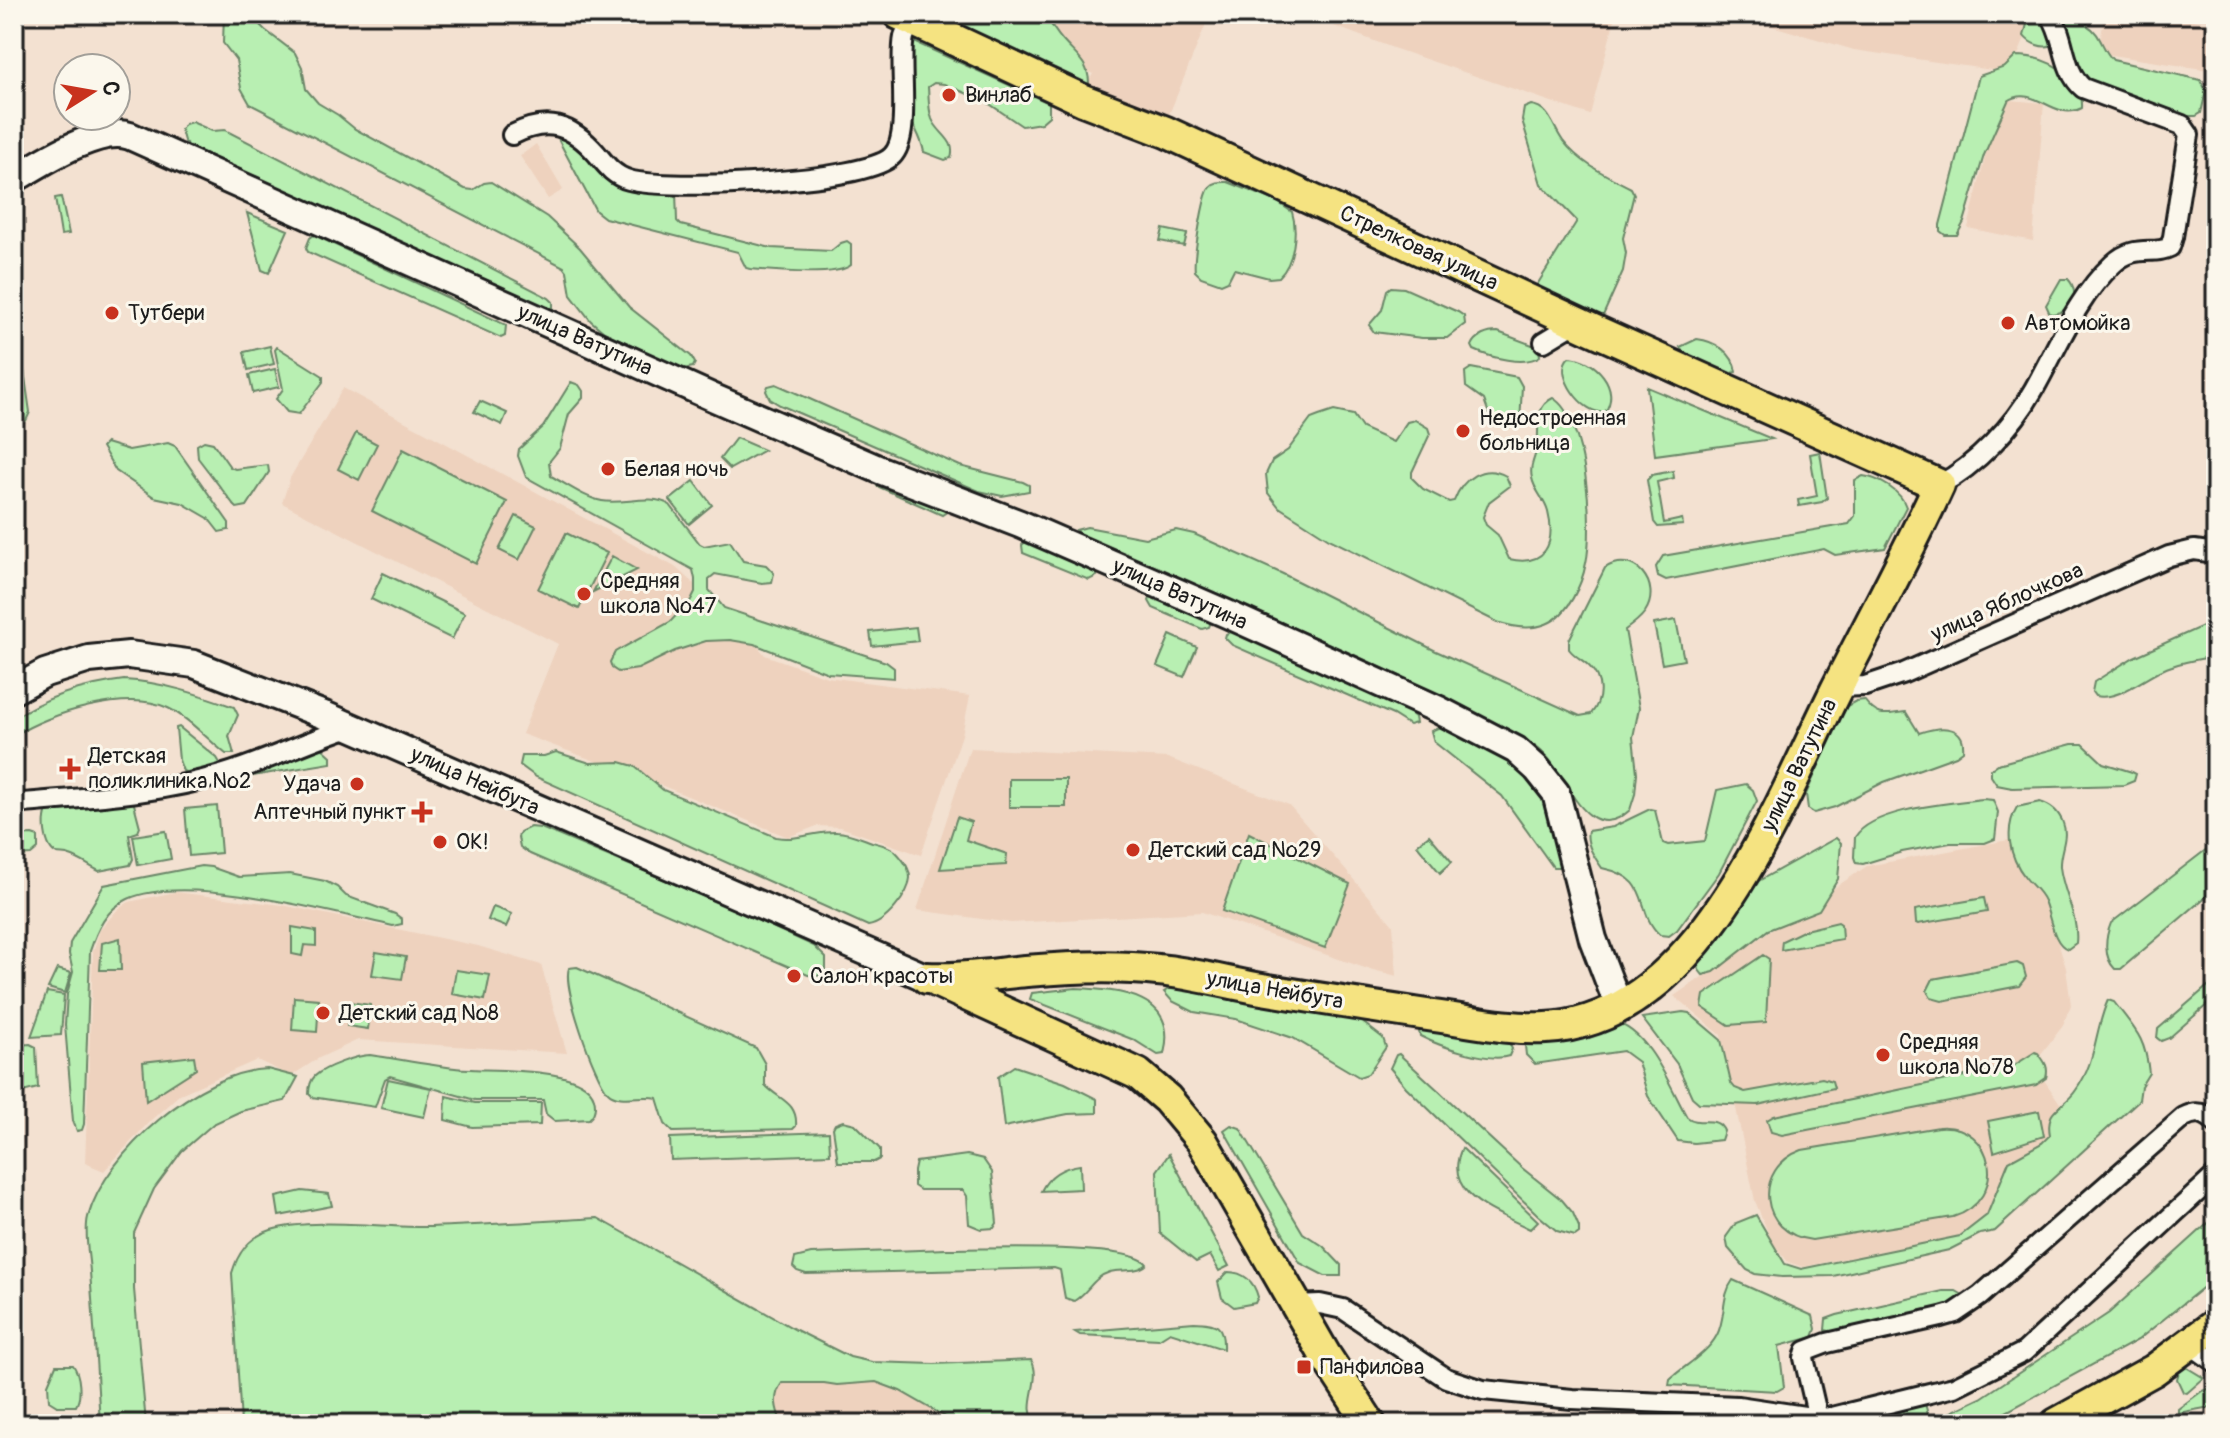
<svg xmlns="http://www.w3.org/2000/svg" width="2230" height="1438" font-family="Pangolin,sans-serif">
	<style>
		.built { fill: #eed2be }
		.green { fill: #b8efb2; stroke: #6a8667; stroke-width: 2 }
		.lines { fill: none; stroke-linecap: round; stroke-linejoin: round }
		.street-casing { stroke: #1c1c1c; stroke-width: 24 }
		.secondary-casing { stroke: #1c1c1c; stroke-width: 32 }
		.primary-casing { stroke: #1c1c1c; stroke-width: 36 }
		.street { stroke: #fbf7ec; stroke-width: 18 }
		.secondary { stroke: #fbf7ec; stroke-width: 26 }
		.primary { stroke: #f5e381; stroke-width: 30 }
		.poi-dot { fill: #c8321e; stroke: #fbf7ec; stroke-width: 3 }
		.labels { text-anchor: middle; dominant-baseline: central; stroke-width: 6; stroke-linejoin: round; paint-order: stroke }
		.poi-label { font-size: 22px; fill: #1c1c1c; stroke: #fbf7ec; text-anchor: start }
		.street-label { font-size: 22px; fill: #1c1c1c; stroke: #fbf7ec }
	</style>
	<rect width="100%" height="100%" fill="#f3e1d1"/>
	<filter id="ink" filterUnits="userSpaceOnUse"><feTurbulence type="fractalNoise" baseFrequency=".0125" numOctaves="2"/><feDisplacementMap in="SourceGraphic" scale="16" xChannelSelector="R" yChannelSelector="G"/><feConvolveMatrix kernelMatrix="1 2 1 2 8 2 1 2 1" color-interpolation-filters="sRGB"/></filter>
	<g filter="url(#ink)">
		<path class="built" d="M978 14H1210L1166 122 1084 88 1093 74Z
			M1302 14H1616L1590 115 1393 48Z
			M1731 14H2015L2031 22 2019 53 2005 69 1992 70 1854 50Z
			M2105 14H2160L2216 24V71L2098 53Z
			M1999 99 2044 103 2033 241 1968 228Z
			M536 144 563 190 548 199 520 156Z
			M343 388 675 567 737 622 765 655 827 677 970 696 962 735 921 855 840 827 817 826 788 837 663 786 522 734 558 644 282 503 290 478Z
			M970 748 1168 758 1289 805 1393 925 1397 976 1365 968 1202 912 1011 923 917 910Z
			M2025 837 2066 968 2071 1005 2062 1027 2033 1064 2077 1128 2002 1202 1958 1236 1803 1267 1788 1262 1772 1242 1755 1201 1721 1035 1674 996 1867 866Z
			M175 892 282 905 478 946 541 965 567 1053 358 1040 319 1058 291 1076 257 1060 180 1094 150 1121 104 1171 85 1163 93 952 100 930 118 909 129 902Z
			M876 1382 900 1391 958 1424H782L775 1407 776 1396 782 1383H824L837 1385Z"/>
		<path class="green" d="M224 14H258L260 25 265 30 295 53 302 67 306 89 318 103 338 115 355 129 465 189 473 190 484 183 491 182 547 217 580 248 629 307 691 356 695 363 693 367 683 369 604 332 591 321 571 295 567 271 564 267 250 104 241 88 236 60 223 43Z
			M918 14H1045C1050 23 1056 33 1063 41 1075 55 1089 63 1089 83L1084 87Z
			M2004 14H2038L2047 26 2054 42 2052 45C2043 49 2030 44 2024 36L2027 24Z
			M2060 14H2084L2088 26C2101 33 2102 50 2113 60L2201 80 2206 91 2201 113 2196 116H2184L2087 80 2082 75Z
			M910 40 1049 103V116L1041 123 1022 126 985 101 944 84 934 83 928 87C929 99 928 108 932 119 938 134 957 140 951 158L945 160 924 152C921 136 914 129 909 114Z
			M2016 56C2046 56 2084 75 2082 108 2054 123 2035 83 2008 101L1984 155 1964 222 1957 235H1945L1940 231V225L1979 76 2005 67Z
			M1531 105C1550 107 1553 128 1563 141 1581 164 1606 175 1631 188L1634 194 1623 238 1626 253 1623 271 1602 318 1535 288 1577 221 1541 184 1522 120 1524 108Z
			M192 122 212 131 225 130 549 298 553 302V309L546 310 189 146 184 141 181 130 185 124Z
			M558 134 571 137 611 177 676 192 677 221 681 225 771 248 831 251 841 243 847 241 851 244V265C838 277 771 271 750 269L746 268 738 252 605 218 596 211 559 141Z
			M1228 182 1276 201 1292 212C1298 231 1294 263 1279 277L1269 278 1234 269 1228 281 1221 284 1201 277 1195 271C1193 259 1203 195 1210 187 1215 181 1222 182 1228 182Z
			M61 197 69 234 61 235 55 198Z
			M247 213 288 230 269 273 262 270Z
			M1163 229 1187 234 1184 246 1160 241Z
			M314 235 506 325 505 336 501 338 308 252 306 248 310 238Z
			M2061 279H2068C2082 294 2069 314 2050 314L2046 305Z
			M1391 287 1404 288 1458 312 1464 316 1465 324 1447 338H1422L1374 332 1369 325 1382 310 1387 290Z
			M14 326 19 335 30 412 26 421 14 424Z
			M1498 332 1535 346 1539 349 1540 356C1525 367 1489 357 1474 350L1472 346C1476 336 1487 332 1498 332Z
			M1697 339C1715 341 1734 353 1736 372L1727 374 1684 354 1680 347Z
			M270 346 274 364 248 370 244 352Z
			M277 347 323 376V382L299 414 287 412 276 399 283 389 275 350Z
			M1569 357C1595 358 1622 388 1605 412 1583 416 1552 373 1569 357Z
			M1471 368 1517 377 1522 386 1520 424 1507 427 1492 422 1484 400 1466 387 1465 372Z
			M275 369 279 387 253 393 249 375Z
			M571 382 579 385 583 391V398L569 414 560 448 549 462 551 476C566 484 585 498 602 501 624 505 650 493 670 505L700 544 704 546 730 541 743 561 766 565 774 573 772 582 762 583 715 574 709 579V590L724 608 886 662 894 668V678L828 673 754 644 730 640 706 641 675 651 638 669 618 672 612 668 610 662 615 652 622 648 670 622 691 600 695 592V579L693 570 686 566 526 477 518 456 519 449 543 427Z
			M776 384 960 466 1023 482 1029 485V491L1002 496 979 491 780 405 770 399 766 391 768 386Z
			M1647 387 1772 439 1655 455Z
			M1553 398C1587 418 1594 528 1586 563 1582 584 1568 616 1546 624 1531 630 1512 627 1497 622L1329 539 1279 507 1268 493 1266 474 1272 461 1288 450 1311 419 1319 416 1334 411 1353 415 1362 428 1393 442 1407 422 1415 420 1428 428 1430 434 1412 472V478L1423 489 1449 502 1454 501C1462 479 1483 463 1506 476L1510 486 1489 502 1483 517 1486 525 1498 535 1509 559C1545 567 1556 544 1548 512 1545 500 1534 490 1532 478 1529 467 1535 458 1537 448 1540 430 1533 407 1553 398Z
			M480 401 507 413 502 425 474 412Z
			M356 433 377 444 359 480 338 469Z
			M736 438 764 450 730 469 720 459Z
			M204 441 213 443 230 467 235 469 268 465 269 472 247 506 237 508 234 505 198 458 197 445Z
			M106 443 129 450 168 443 175 446 229 523V530L219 532 208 518 182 503 154 497 116 471 102 447Z
			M403 449 507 502 476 564 372 511Z
			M1820 452 1827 498 1822 502 1799 506 1798 500 1817 496 1810 454Z
			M1673 471 1674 478 1657 482 1664 523 1682 519 1683 525 1658 527 1654 522 1647 480 1652 475Z
			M1863 476C1879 478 1901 491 1906 507L1885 548 1835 555 1824 549 1666 580 1658 576 1656 567 1663 556 1849 524 1855 516V480Z
			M694 481 712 505 689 524 670 500Z
			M877 482 951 509 942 515 877 486Z
			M516 516 536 526 519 560 499 550Z
			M1087 527 1145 538 1176 530 1194 534 1283 574 1436 651 1580 716 1591 714C1603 700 1603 679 1589 666 1582 659 1575 657 1569 649V640L1605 568C1634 549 1663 585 1645 612 1640 619 1632 625 1625 630L1639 708 1633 737 1637 773 1635 794 1630 810C1589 847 1568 782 1548 758 1538 746 1522 738 1508 730 1370 657 1225 598 1080 539L1076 530Z
			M566 533 607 553 579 609 538 589Z
			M1029 538 1097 570V576L1089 580 1023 553 1022 545Z
			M612 556 637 570 593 592Z
			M383 573 465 613 452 639 371 599Z
			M1152 594 1212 619 1209 627 1202 629 1153 608 1149 601Z
			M1676 620 1684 660 1662 664 1654 624Z
			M2216 620V656C2201 659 2186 661 2172 666 2148 673 2121 702 2095 696L2092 692 2094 682 2134 657Z
			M916 627 918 641 872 646 870 632Z
			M1233 631 1405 709 1415 717 1416 723 1409 725 1393 715 1232 645 1225 638 1226 634Z
			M1170 635 1197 647 1184 677 1157 666Z
			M124 680C162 682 198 694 234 707L238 715 229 736 234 754H226C208 740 189 718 168 708 128 689 49 713 14 736V718C47 696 84 685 124 680Z
			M1864 700C1878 718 1884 715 1906 712L1919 733C1937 727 1966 722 1963 751L1956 756 1884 782 1835 807 1814 813 1808 809 1806 794 1845 707 1856 701Z
			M179 727 217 758 220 763 218 767 189 774 183 771 179 760 176 728Z
			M1440 727C1473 745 1524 761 1543 797 1553 816 1556 843 1561 864L1559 867H1553L1502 796 1434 742 1431 731Z
			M2072 744H2083L2103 763 2132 772 2136 774 2134 781 2124 785 2012 788 1997 785 1991 776V769L1998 764Z
			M320 746 331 756V763L252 776 251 773Z
			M556 752 590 763 620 762 634 766 663 790 776 837C799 841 814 831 837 832 848 832 861 838 872 842 880 844 890 846 895 851 902 858 910 868 910 878 909 895 885 924 868 926L536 777 520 765 522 756H544Z
			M1009 779H1066V807H1009Z
			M1746 784 1753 790 1757 801 1719 873 1677 930 1669 936 1660 935C1633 910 1655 879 1602 868 1595 858 1585 844 1588 831L1613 827 1650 809 1655 810 1663 843 1668 845 1705 841 1717 790Z
			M128 798 134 804 140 827 138 832 129 835 133 859 130 865 99 871C89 866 80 859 70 856 66 854 61 855 57 854 44 848 41 816 49 807Z
			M1983 799 1993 800 1998 812 1995 839 1985 843H1950L1902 852 1863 864 1856 863 1854 857 1855 837C1873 808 1951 803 1983 799Z
			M2040 802C2051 805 2059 812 2063 823 2069 838 2059 851 2060 867 2063 893 2079 917 2076 943L2068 949C2053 945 2050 914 2044 901 2040 891 2031 885 2025 877 2009 857 2004 829 2017 807Z
			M217 806 221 853 189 856 185 809Z
			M957 817 971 822 966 840 1007 854 1006 865 940 869Z
			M530 827 541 828 704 896 814 946 826 958V969L818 976 808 975 530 854 520 847 518 837 520 832Z
			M166 831 171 859 138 865 133 836Z
			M1249 833 1350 884 1325 948 1222 911Z
			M32 835 38 837V849L31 855 14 856V836Z
			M1429 835 1452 862 1440 873 1417 845Z
			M1836 838 1841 843 1838 879 1819 910 1768 930 1714 972 1703 975 1699 970 1697 960 1753 884Z
			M2216 842V888L2121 969H2115C2103 957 2105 938 2111 923Z
			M201 866 211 867 239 877 290 874 325 881 337 887 346 896 395 914 402 919V924L393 926C330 912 186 873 128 899 106 909 97 930 90 951L84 1124 82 1130 77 1131 73 1121 65 1025 67 994 73 972 69 954 70 943 104 885Z
			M1984 898 1987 912 1918 924 1916 923 1915 910Z
			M493 907 512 914 506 927 488 920Z
			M1838 922 1841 924 1842 939 1781 950 1782 941 1805 930Z
			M292 927 316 931V946L304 945 302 956 292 954Z
			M120 938 121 970H100L102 943Z
			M376 952 406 957 402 979 372 975Z
			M1763 955 1769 959 1766 1022 1729 1025 1702 1007 1704 995Z
			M2017 963 2023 966 2026 977 2019 986 1942 1001 1931 998 1927 991 1933 979Z
			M577 967 756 1048 765 1064V1085C779 1100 798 1102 796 1126L793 1129 673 1132 665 1124 657 1098C644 1094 618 1103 608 1092 594 1076 562 986 569 968Z
			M57 969 71 973 65 993 48 988Z
			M456 970 490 975 485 1000 452 994Z
			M2216 979V997L2169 1038 2161 1041 2157 1038 2158 1029Z
			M1076 988C1119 990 1179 995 1164 1054L1158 1055 1134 1040 1030 999 1032 993Z
			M1170 988 1361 1021 1383 1038 1386 1047 1368 1074 1359 1077 1293 1038 1236 1019 1194 1012 1172 1001 1164 992Z
			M47 992 64 995 61 1035 31 1037Z
			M294 997 319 999 317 1032 292 1030Z
			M2108 1000 2114 1002C2136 1031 2145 1037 2149 1073L2141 1086 2139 1100 1995 1231 1980 1234 1949 1250 1833 1276 1782 1277 1755 1274 1747 1270 1728 1248 1726 1237 1736 1223 1756 1215 1785 1264 1801 1269 1960 1236 1987 1215 2009 1161 2042 1143 2050 1135C2045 1107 2063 1110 2076 1090 2097 1061 2094 1031 2108 1000Z
			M350 1002 371 1005 368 1029 347 1026Z
			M1683 1012 1689 1013 1721 1040 1731 1083 1735 1088 1745 1092 1822 1078 1832 1081 1834 1088 1758 1105 1699 1103 1692 1097 1677 1064 1642 1018Z
			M1613 1022C1649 1029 1671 1089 1687 1117 1699 1127 1717 1114 1724 1131L1721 1140 1694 1143 1678 1141 1648 1096 1638 1062 1623 1051 1535 1064 1526 1055 1524 1036Z
			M1418 1027 1507 1037 1512 1049 1509 1056C1489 1063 1439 1046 1420 1036Z
			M30 1044 36 1047 38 1088 23 1092 19 1088 15 1051 18 1045Z
			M2035 1052 2038 1053C2045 1062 2049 1067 2046 1078L2036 1085 1782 1135 1771 1132 1767 1120 1774 1116 2013 1066Z
			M1399 1054 1522 1168 1562 1200 1573 1213 1579 1227V1233L1575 1236 1557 1231 1538 1215 1406 1087 1390 1068 1396 1055Z
			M370 1055C398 1059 427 1065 455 1068 485 1072 584 1064 594 1098 596 1106 595 1114 589 1119L555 1121 546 1114 543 1100H475L390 1076 385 1079 375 1107 312 1097 309 1094C309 1088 310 1081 315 1076 324 1067 358 1055 370 1055Z
			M194 1056 196 1069 146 1101 143 1062Z
			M1014 1066 1065 1083 1097 1099V1113L1068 1114 1004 1127 998 1077Z
			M267 1069 298 1077 285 1101 241 1111 213 1124 182 1151 154 1189 134 1233V1289L146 1424H100C97 1373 94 1323 90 1272 89 1256 84 1233 88 1217 106 1152 199 1072 267 1069Z
			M388 1079 431 1088 424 1117 381 1108Z
			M446 1096 475 1103H541L540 1125 472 1127 445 1120Z
			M2039 1111 2044 1136 1994 1152 1988 1121Z
			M843 1121 855 1124 880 1149V1159L874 1162H838L833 1128 835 1124Z
			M1231 1125 1240 1128 1303 1233 1323 1246 1341 1265V1276H1325L1300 1263 1229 1139 1224 1130Z
			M1939 1127C1996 1123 2009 1200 1953 1217L1812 1240C1759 1234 1752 1168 1802 1150Z
			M829 1132 830 1154 671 1160 670 1138Z
			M1462 1148 1538 1221 1530 1229C1497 1212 1440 1195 1462 1148Z
			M1169 1154 1229 1266 1219 1271 1210 1255 1196 1262 1160 1233 1157 1171Z
			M967 1155 983 1159 992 1172 997 1223 994 1228 981 1229 969 1224 967 1196 963 1190H920L914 1186V1171L916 1162Z
			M1080 1165 1081 1189 1041 1191C1049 1175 1063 1167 1080 1165Z
			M302 1191 329 1194 332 1206 279 1216 276 1197Z
			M2216 1216V1277L2138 1340 1984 1424H1926L1981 1398 2109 1313Z
			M598 1218 796 1330 850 1357 872 1362 934 1364 1031 1360C1044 1381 1018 1409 1039 1424H958L900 1391 876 1382 837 1385 824 1383H782C772 1397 776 1409 782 1424H241L232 1273C238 1252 249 1237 271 1230 312 1217 386 1228 431 1227 487 1225 543 1221 598 1218Z
			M947 1249C980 1249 1131 1243 1147 1264 1138 1273 1122 1269 1110 1272 1093 1277 1088 1293 1074 1301L1065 1298 1060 1270 1054 1268 806 1274 797 1271 793 1267 795 1258 811 1254Z
			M1228 1272C1244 1272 1254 1282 1258 1297L1255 1303 1234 1307 1222 1298 1218 1282Z
			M1733 1280 1813 1316 1816 1329 1813 1337 1779 1346 1784 1387 1777 1391 1669 1385 1670 1379C1685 1365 1707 1354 1717 1335 1726 1318 1721 1296 1733 1280Z
			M1943 1291H1956L1968 1298 1924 1314 1833 1332 1825 1330 1826 1319 1837 1315Z
			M1194 1322C1217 1323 1224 1324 1223 1349L1170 1332 1159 1339 1080 1335 1075 1332Z
			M56 1365H73C80 1374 82 1396 76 1406H57L49 1401 48 1384Z
			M2186 1367 2204 1378 2187 1393 2183 1392 2177 1379 2180 1368Z
			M2211 1388 2216 1389V1406L2178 1413V1409L2202 1391Z
			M1924 1400 1929 1418 1916 1424H1846L1852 1416Z"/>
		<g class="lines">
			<defs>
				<path id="street" d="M512 135C547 117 571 124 597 154 606 165 614 176 629 180 668 191 865 183 892 156 912 137 898 64 904 37 906 31 910 26 913 21
					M1544 342 1577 322
					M1939 485C1976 466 2014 425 2034 389 2058 347 2076 298 2113 264 2135 243 2153 256 2170 247L2173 237 2189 135 2182 125 2083 88C2062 70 2066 37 2050 14
					M1838 687 1865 686 1904 673 2169 556 2194 550 2216 553
					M14 800 24 803C92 797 158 794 224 774 267 761 307 741 350 727
					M1296 1305 1320 1304 1343 1309 1446 1378 1483 1390 1572 1399 1738 1406 1818 1418 1832 1417 1954 1387 2024 1352 2216 1175
					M2191 1345 2216 1363
					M1818 1418 1804 1358 1806 1351 1827 1343 1941 1317 1955 1313 1980 1296 2184 1117C2197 1110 2206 1113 2216 1123"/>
				<path id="secondary" d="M14 179C41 163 99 125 130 136L712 397 880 470 1020 524 1227 614 1437 709 1516 750 1537 769 1556 793 1593 939 1619 1007
					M14 690 45 673 89 659 129 655 194 664 324 715 927 978"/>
				<path id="primary" d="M899 14 1083 100 1166 132 1589 328 1939 485C1907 555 1870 623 1835 692 1777 808 1699 1021 1546 1028 1508 1030 1471 1021 1434 1016 1374 1007 1315 998 1256 988 1224 982 1191 973 1158 970 1115 965 1070 967 1026 971 992 974 961 980 927 978
					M938 982 1138 1074 1167 1099 1202 1141 1325 1355 1370 1424
					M2056 1424 2154 1370 2216 1324"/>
			</defs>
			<use href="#street" class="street-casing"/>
			<use href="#secondary" class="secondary-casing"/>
			<use href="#primary" class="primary-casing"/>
			<use href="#street" class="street"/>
			<use href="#secondary" class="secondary"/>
			<use href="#primary" class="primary"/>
		</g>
	</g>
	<g class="poi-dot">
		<circle cx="949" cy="95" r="8"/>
		<circle cx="112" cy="313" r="8"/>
		<circle cx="2008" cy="323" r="8"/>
		<circle cx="1463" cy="431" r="8"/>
		<circle cx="608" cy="469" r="8"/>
		<circle cx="584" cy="594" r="8"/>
		<path d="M66 757h8v8h8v8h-8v8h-8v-8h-8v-8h8z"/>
		<circle cx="357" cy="784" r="8"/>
		<path d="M418 800h8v8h8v8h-8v8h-8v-8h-8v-8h8z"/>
		<circle cx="440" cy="842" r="8"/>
		<circle cx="1133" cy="850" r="8"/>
		<circle cx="794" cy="976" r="8"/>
		<circle cx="323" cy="1013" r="8"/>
		<circle cx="1883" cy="1055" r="8"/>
		<rect x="1296" y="1359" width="16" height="16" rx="4"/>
	</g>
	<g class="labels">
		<g class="poi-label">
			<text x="965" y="95">Винлаб</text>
			<text x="128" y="313">Тутбери</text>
			<text x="2024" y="323">Автомойка</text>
			<text x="1479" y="418">Недостроенная<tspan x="1479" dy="25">больница</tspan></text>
			<text x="624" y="469">Белая ночь</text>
			<text x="600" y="581">Средняя<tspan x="600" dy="25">школа №47</tspan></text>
			<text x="88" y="756">Детская<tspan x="88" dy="25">поликлиника №2</tspan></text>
			<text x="341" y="784" text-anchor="end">Удача</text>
			<text x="406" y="812" text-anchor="end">Аптечный пункт</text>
			<text x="456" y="842">ОК!</text>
			<text x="1149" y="850">Детский сад №29</text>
			<text x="810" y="976">Салон красоты</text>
			<text x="339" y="1013">Детский сад №8</text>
			<text x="1899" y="1042">Средняя<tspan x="1899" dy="25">школа №78</tspan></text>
			<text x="1320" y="1367">Панфилова</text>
		</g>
		<g class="street-label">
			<text transform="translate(1419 248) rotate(25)">Стрелковая улица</text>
			<text transform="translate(585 340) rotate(24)">улица Ватутина</text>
			<text transform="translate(1180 594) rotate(24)">улица Ватутина</text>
			<text transform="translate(2007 602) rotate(-24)">улица Яблочкова</text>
			<text transform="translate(1799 765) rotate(-64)">улица Ватутина</text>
			<text transform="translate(475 781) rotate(24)">улица Нейбута</text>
			<text transform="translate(1275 990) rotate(10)">улица Нейбута</text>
		</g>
	</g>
	<rect width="2230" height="1438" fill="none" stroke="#fbf7ec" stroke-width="48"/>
	<rect x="24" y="24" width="2182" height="1390" fill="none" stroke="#1c1c1c" stroke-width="3" filter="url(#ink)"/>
	<g transform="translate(92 92) rotate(79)"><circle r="38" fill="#fbf7ec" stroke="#a29f99" stroke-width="2"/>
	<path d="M0-6L14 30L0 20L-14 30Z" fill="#c8321e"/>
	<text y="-12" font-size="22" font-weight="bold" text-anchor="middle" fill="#1c1c1c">С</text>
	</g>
</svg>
